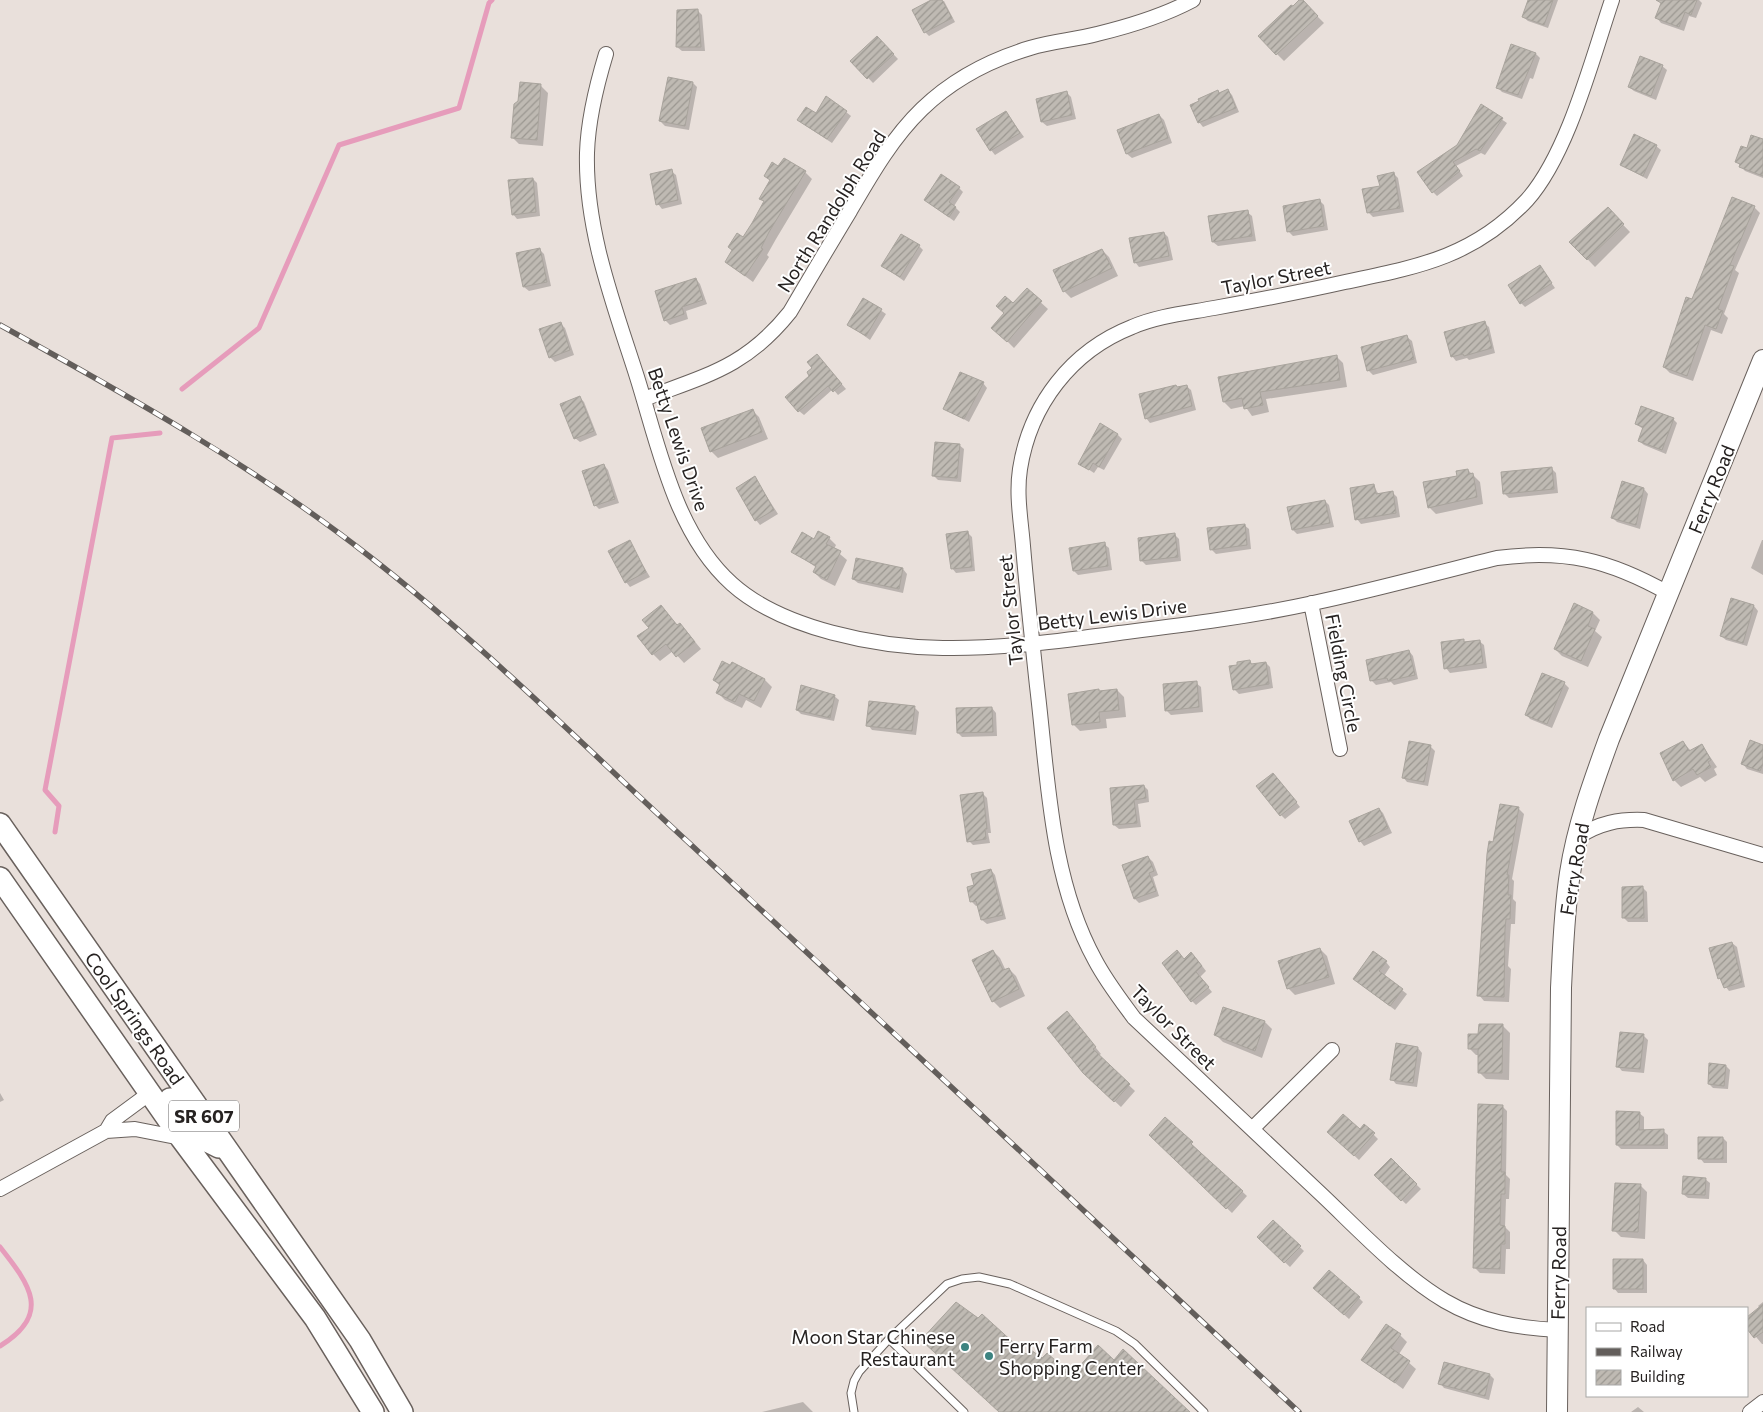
<svg xmlns="http://www.w3.org/2000/svg" width="1763" height="1412" font-family="Commissioner,sans-serif">
	<style>
		.shadow { fill: #0003 }
		.lines { fill: none; stroke-linecap: round; stroke-linejoin: round }
		.stream { stroke: #e69cbb; stroke-width: 5 }
		.building { fill: url(#building-hatch); stroke: #a9a49d }
		.service-casing { stroke: #69615d; stroke-width: 9 }
		.minor-casing { stroke: #69615d; stroke-width: 16 }
		.secondary-casing { stroke: #69615d; stroke-width: 22 }
		.primary-casing { stroke: #69615d; stroke-width: 24 }
		.service { stroke: #fff; stroke-width: 7 }
		.minor { stroke: #fff; stroke-width: 14 }
		.secondary { stroke: #fff; stroke-width: 20 }
		.primary { stroke: #fff; stroke-width: 21 }
		.rail-casing { stroke: #635e5b; stroke-width: 5.5 }
		.rail { stroke: #fff; stroke-width: 4; stroke-dasharray: 11; stroke-linecap: butt }
		.poi-dot { fill: #3c8380; stroke: #fff; stroke-width: 2 }
		.labels { text-anchor: middle; dominant-baseline: central; stroke-width: 4; stroke-linejoin: round; paint-order: stroke }
		.shield { fill: #fff; stroke: #676464; stroke-width: 1 }
		.shield-label { font-size: 18px; font-weight: bold; fill: #262221 }
		.street-label { font-size: 19px; fill: #262221; stroke: #fff }
		.poi-label { font-size: 19px; fill: #262221; stroke: #fff; text-anchor: end }
	</style>
	<defs>
		<pattern id="building-hatch" width="6" height="6" patternUnits="userSpaceOnUse" patternTransform="scale(1.25)"><rect width="6" height="6" fill="#bfbab3"/><path d="M-1 1l2-2M0 6l6-6M5 7l2-2" fill="none" stroke="#9b9791"/></pattern>
	</defs>
	<rect width="100%" height="100%" fill="#e9e0db"/>
	<path class="shadow" d="M934 0 944 1 955 22 929 36 925 32Z
		M1301 0 1324 23 1284 61 1259 36Z
		M1529 0H1558L1548 28 1528 21 1523 17Z
		M1664 0H1699L1702 3 1696 18 1689 16 1684 31 1661 23 1657 18Z
		M698 11 702 15 705 51H682L677 47Z
		M877 37 898 59 873 83 852 61Z
		M1512 46 1536 54 1540 58 1533 79 1530 78 1522 99 1502 92 1498 88Z
		M1662 66 1667 70 1656 100 1634 91 1629 87Z
		M693 83 697 87 689 130 665 126 660 121Z
		M541 86 548 93 543 146 519 144 512 137Z
		M1228 91 1232 95 1239 112 1203 127 1199 122 1218 92 1220 94Z
		M1067 93 1071 97 1076 119 1047 126 1042 122Z
		M1482 106 1507 123 1485 155 1481 153 1456 166 1463 176 1437 196 1433 192Z
		M846 112 851 116 832 143 803 124 816 114Z
		M1006 112 1024 137 995 155 991 150Z
		M1159 115 1164 120 1172 143 1132 158 1127 154 1119 131Z
		M1763 141V178L1745 171 1737 162Z
		M1656 146 1661 150 1647 179 1621 165Z
		M779 168 805 172 812 179 776 239 767 255 769 257 753 282 726 262 743 239 765 202 761 198Z
		M671 171 676 175 682 204 662 209 658 204Z
		M1394 174 1398 178 1404 212 1373 217 1369 213 1364 190 1381 187Z
		M533 179 537 183 540 216 517 219 513 214Z
		M959 188 963 192 954 206 960 212 954 221 925 200Z
		M1320 201 1324 205 1328 230 1293 236 1288 231Z
		M1754 207 1760 213 1735 270 1739 273 1724 314 1728 318 1722 334 1711 330 1693 381 1670 373 1664 367 1693 301Z
		M1608 209 1630 232 1595 267 1571 242Z
		M1247 212 1252 216 1256 241 1218 246 1213 242Z
		M1164 233 1168 237 1173 260 1139 267 1135 262Z
		M919 246 923 250 904 281 883 266Z
		M539 249 544 254 551 286 529 291 524 287Z
		M1102 250 1109 257 1118 276 1071 298 1064 291Z
		M1540 267 1555 288 1525 307 1521 303Z
		M696 279 700 284 707 304 686 311 688 319 670 325 665 320Z
		M1027 290 1048 309 1014 348 1000 334 1013 305Z
		M864 299 886 314 870 340 848 324Z
		M560 323 565 328 574 355 555 362 550 357Z
		M1484 323 1489 327 1495 353 1469 360 1467 358 1456 361 1452 356Z
		M1407 337 1412 341 1417 363 1373 375 1368 370Z
		M1336 356 1343 363 1347 387 1266 399 1269 412 1252 416 1245 406 1231 409 1224 402Z
		M821 360 846 389 838 395 833 389 804 415 799 411 811 376Z
		M983 383 987 388 969 422 945 409Z
		M1186 386 1191 390 1196 410 1150 423 1146 418Z
		M580 398 584 402 597 435 580 442 575 438Z
		M752 410 759 417 768 439 718 458 711 451Z
		M1673 419 1677 423 1666 454 1644 445 1639 441 1643 429 1636 424Z
		M1118 435 1122 439 1104 470 1098 467 1094 473 1079 463Z
		M959 445 964 449 961 482 938 480 934 476Z
		M604 465 608 470 619 503 599 509 595 505Z
		M1552 469 1556 473 1558 493 1509 498 1504 493Z
		M1468 470 1480 482 1483 504 1436 514 1429 507Z
		M755 478 778 514 760 525 756 520Z
		M1374 486 1379 495 1392 492 1397 497 1400 517 1361 524 1357 519Z
		M1644 489 1648 494 1640 529 1617 522 1612 517Z
		M1325 501 1329 505 1334 527 1297 534 1293 530Z
		M1244 525 1249 529 1251 549 1216 554 1211 549Z
		M819 532 829 538 836 545 834 549 847 560 835 586 821 579 814 572 817 568 792 551 814 541Z
		M967 532 972 537 975 571 956 573 952 568Z
		M1175 535 1179 539 1181 561 1146 565 1141 560Z
		M1762 540H1763V575L1751 568Z
		M629 542 650 577 630 587 626 582Z
		M1104 544 1109 548 1112 570 1078 575 1074 571Z
		M857 560 903 569 907 574 903 593 858 583 853 579Z
		M1754 606 1758 611 1747 646 1726 640 1721 636Z
		M661 607 678 626 680 625 687 632 701 649 684 663 673 651 660 661 653 654 650 628Z
		M1593 613 1600 620 1595 631 1602 637 1588 667 1562 656 1555 649Z
		M1479 641 1484 645 1487 668 1450 673 1446 668 1442 643Z
		M1409 651 1413 656 1418 679 1394 685 1391 682 1376 685 1372 681 1367 661Z
		M1249 661 1253 665 1266 663 1270 667 1273 688 1239 694 1234 689 1239 666Z
		M732 664 765 680 772 687 761 708 746 700 742 708 725 700 718 693 721 687 714 680Z
		M1196 683 1201 687 1203 712 1171 715 1166 710Z
		M1564 683 1569 688 1552 728 1530 719 1526 714Z
		M1098 690 1100 692 1117 690 1124 697 1126 717 1106 719 1107 728 1080 731 1073 724Z
		M834 696 839 700 834 721 801 714 797 710Z
		M914 707 919 712 916 735 872 730 868 725Z
		M992 708 996 713 997 736 962 737 958 733Z
		M1683 742 1691 751 1702 745 1717 767 1714 769 1717 775 1705 782 1700 777 1681 787 1674 780Z
		M1430 746 1435 751 1428 786 1407 782 1403 777Z
		M1763 746V774L1747 769 1743 764Z
		M1278 779 1300 807 1285 819 1281 815Z
		M1144 786 1148 790 1149 802 1138 804 1141 827 1119 829 1114 825Z
		M983 794 987 798 991 833H988L990 843 973 845 969 841Z
		M1379 809 1383 813 1392 833 1364 846 1360 841Z
		M1519 809 1524 814 1512 879 1514 881 1513 899 1516 902 1515 924H1511L1508 966 1511 969 1509 1002 1484 1001 1479 995 1494 843Z
		M1148 857 1153 862 1158 875 1153 877 1159 896 1139 903 1135 899 1123 866Z
		M991 870 995 875 1006 919 987 924 982 920 979 905 976 906 971 901 976 886Z
		M1643 888 1647 892 1648 922H1628L1624 918Z
		M1732 943 1737 947 1745 987 1729 991 1719 978Z
		M1320 949 1327 956 1335 984 1295 995 1288 988Z
		M993 951 1000 958 1006 971 1009 969 1016 976 1025 996 1000 1008 993 1001Z
		M1196 958 1206 971 1200 977 1212 992 1196 1005 1192 1001 1185 960Z
		M1386 962 1390 967 1384 976 1407 994 1395 1010 1359 983Z
		M1224 1009 1265 1022 1272 1029 1262 1058 1223 1042 1216 1035Z
		M1067 1013 1101 1054 1098 1056 1135 1091 1121 1107 1091 1079Z
		M1503 1026 1510 1033 1509 1080 1486 1079 1479 1072V1055H1476L1469 1048 1479 1035Z
		M1643 1035 1648 1040 1644 1073 1622 1071 1618 1066Z
		M1418 1048 1422 1053 1417 1087 1396 1084 1392 1079Z
		M1726 1066 1730 1070 1728 1089 1713 1088 1709 1084Z
		M0 1093 4 1100 0 1102Z
		M1502 1106 1507 1111 1506 1175 1510 1179 1509 1199H1506L1505 1227 1510 1232V1249H1506L1505 1274 1480 1273 1475 1268Z
		M1639 1113 1644 1117V1131H1663L1668 1135V1149H1621L1617 1145Z
		M1165 1119 1247 1196 1232 1213 1150 1135Z
		M1365 1126 1378 1139 1359 1160 1329 1132 1360 1131Z
		M1723 1138 1727 1142V1163H1704L1700 1158Z
		M1391 1160 1421 1189 1406 1204 1376 1175Z
		M1705 1179 1710 1183 1709 1199 1688 1198 1683 1194Z
		M1640 1185 1647 1192 1645 1239 1621 1237 1614 1230Z
		M1273 1221 1304 1251 1290 1267 1258 1237Z
		M1643 1260 1647 1265V1293H1618L1614 1288Z
		M1319 1292 1359 1298 1363 1302 1349 1319Z
		M1763 1302V1344H1762L1747 1326V1318L1760 1308 1758 1306Z
		M1400 1335 1407 1342 1399 1354 1416 1369 1403 1389 1363 1359Z
		M1490 1375 1494 1379 1489 1400 1444 1388 1440 1383Z
		M803 1402 813 1412H762Z
		M1638 1407 1644 1412H1631Z"/>
	<g class="lines">
		<path class="stream" d="M182 389 259 328 339 145 459 108 489 3 492 0
			M55 832 59 806 45 790 112 438 160 433
			M0 1247C30 1285 52 1314 0 1346"/>
	</g>
	<path class="building" d="M931 0H942L952 18 924 33 912 10Z
		M1299 0H1303L1318 16 1276 55 1258 36 1291 5 1293 6Z
		M1528 0H1553L1544 25 1522 17Z
		M1656 0H1697L1691 15 1685 12 1679 27 1655 18 1661 3Z
		M698 9 701 47H676L677 10Z
		M877 36 894 54 867 79 850 61Z
		M1511 44 1536 53 1518 95 1496 88Z
		M1640 56 1663 65 1651 96 1628 87Z
		M668 77 693 82 685 126 659 121Z
		M520 82 541 84 537 140 511 138 514 104 518 101Z
		M1228 89 1236 108 1198 123 1190 105 1199 101 1198 99 1218 90 1219 93Z
		M1067 91 1072 115 1041 122 1036 99Z
		M826 96 847 111 827 139 797 120 806 107 816 113Z
		M1481 104 1503 118 1480 151 1476 149 1453 162 1460 171 1432 193 1417 172 1457 145Z
		M1006 111 1020 133 990 151 976 129Z
		M1159 114 1168 138 1126 154 1117 130Z
		M1634 134 1657 145 1643 176 1620 165Z
		M1751 135 1763 139V176L1739 167 1740 164 1735 162 1741 146 1747 148Z
		M784 158 806 171 769 232 761 248 763 249 745 276 725 262 732 250 728 247 737 233 743 237 752 223 764 201 759 199 770 180 764 176 772 162 778 166Z
		M672 169 678 200 656 205 650 174Z
		M1394 172 1400 208 1367 213 1362 189 1380 186 1377 176Z
		M941 174 960 187 949 202 956 207 949 217 924 200Z
		M533 178 536 212 512 215 508 180Z
		M1732 197 1755 206 1730 265 1734 266 1718 309 1723 311 1716 329 1705 325 1687 376 1663 367 1686 297 1692 299Z
		M1320 199 1324 226 1287 232 1283 206Z
		M1608 207 1624 224 1587 260 1569 242Z
		M1248 210 1252 236 1212 242 1208 216Z
		M1164 232 1169 256 1134 263 1129 238Z
		M901 234 920 245 900 277 881 266Z
		M540 248 547 282 523 287 516 253Z
		M1102 249 1112 268 1063 292 1053 270Z
		M1540 265 1552 283 1520 304 1508 285Z
		M696 278 703 300 682 307 684 314 664 321 655 291Z
		M1027 288 1042 301 1007 342 991 328 1004 313 996 306 1005 296 1013 303Z
		M863 298 882 309 866 336 847 325Z
		M1485 321 1492 348 1464 356 1463 354 1451 357 1444 332Z
		M561 322 570 350 549 358 539 329Z
		M1407 335 1414 359 1367 371 1361 347Z
		M817 354 842 384 833 392 828 386 798 412 785 397 809 376 807 372 812 368 807 362Z
		M1337 355 1340 380 1260 392 1263 405 1244 409 1242 398 1223 402 1218 377Z
		M960 372 984 382 964 419 943 409Z
		M1176 385 1177 387 1187 385 1192 406 1145 419 1139 394Z
		M580 396 594 431 574 439 560 404Z
		M1641 406 1674 418 1662 450 1638 441 1643 427 1635 424Z
		M753 409 762 432 710 452 701 428Z
		M1100 423 1118 434 1099 467 1093 463 1089 470 1078 464Z
		M935 442 960 444 957 478 932 476Z
		M604 464 615 499 594 506 582 471Z
		M1552 467 1554 489 1503 494 1501 472Z
		M1468 469 1469 474 1473 473 1477 497 1428 508 1423 482 1457 476 1456 471Z
		M755 476 774 510 755 521 736 488Z
		M1622 481 1644 488 1636 525 1611 518Z
		M1374 484 1376 494 1393 491 1396 513 1355 520 1350 488Z
		M1325 500 1330 523 1292 530 1287 507Z
		M1245 524 1247 545 1210 550 1207 528Z
		M818 531 830 537 826 544 841 551 827 580 813 572 816 566 791 552 802 532 814 539Z
		M968 531 972 567 951 569 946 534Z
		M1175 533 1178 557 1140 561 1138 538Z
		M630 540 646 572 625 583 608 551Z
		M1105 542 1108 566 1073 571 1069 548Z
		M856 558 903 568 899 589 852 579Z
		M1731 598 1754 605 1743 643 1720 636Z
		M1574 603 1593 612 1588 626 1595 629 1581 661 1554 649Z
		M661 605 677 625 680 623 695 642 676 657 666 644 652 655 637 636 649 628 642 620Z
		M1464 639V642L1480 640 1483 663 1444 669 1441 642Z
		M1409 650 1415 675 1388 681 1387 678 1370 681 1366 660Z
		M1250 660 1251 664 1266 662 1269 684 1233 690 1229 666 1237 665V662Z
		M722 661 730 665 732 662 765 679 754 701 739 694 735 702 716 693 720 684 713 680Z
		M1542 673 1565 682 1547 724 1525 715Z
		M1197 681 1199 707 1165 711 1163 684Z
		M801 685 835 695 830 718 796 710Z
		M1099 689V691L1117 689 1119 710 1099 712 1100 722 1072 725 1068 694Z
		M869 701 915 706 912 731 866 726Z
		M992 707 993 732 957 733 956 708Z
		M1750 740 1763 745V764L1760 771 1741 764Z
		M1409 741 1431 745 1424 782 1402 778Z
		M1683 741 1689 751 1702 744 1711 760 1708 762 1711 767 1697 775 1693 769 1673 781 1660 753Z
		M1273 773 1297 802 1280 816 1256 786Z
		M1144 785 1146 798 1134 800 1137 823 1113 825 1110 788Z
		M983 792 987 829H985L986 839 967 842 960 795Z
		M1500 804 1519 807 1507 875H1509L1508 895H1511L1510 919H1506L1505 929 1504 997 1477 996 1487 854 1489 841 1493 842Z
		M1379 808 1388 828 1359 842 1349 821Z
		M1148 856 1154 871 1149 873 1156 891 1134 899 1122 865Z
		M991 869 1003 915 981 920 976 901 970 902 967 887 974 885 971 874Z
		M1643 886 1644 918H1622V887Z
		M1732 942 1742 982 1724 988 1720 978 1718 979 1709 948Z
		M1320 948 1329 977 1287 989 1278 961Z
		M993 950 1003 970 1009 968 1019 989 992 1002 972 960Z
		M1177 950 1184 959 1191 952 1202 966 1196 972 1209 987 1191 1002 1162 963Z
		M1373 951 1387 961 1379 971 1403 989 1390 1006 1353 979Z
		M1223 1007 1265 1021 1255 1051 1214 1035Z
		M1067 1011 1096 1047 1093 1049 1130 1084 1114 1102 1083 1073 1047 1028Z
		M1479 1024H1503L1502 1073H1478V1049H1468V1034H1478Z
		M1620 1032 1644 1034 1640 1069 1616 1067Z
		M1396 1043 1418 1047 1413 1083 1390 1080Z
		M1709 1063 1726 1065 1724 1086 1708 1084Z
		M1478 1104 1503 1105 1501 1172H1505V1194H1501L1500 1225 1505 1226V1244H1501L1500 1269 1473 1268Z
		M1616 1111 1640 1112 1639 1130 1664 1129V1145H1616Z
		M1343 1114 1360 1129 1364 1124 1375 1133 1354 1156 1327 1132Z
		M1165 1117 1193 1142 1191 1144 1243 1191 1226 1209 1149 1135Z
		M1698 1137H1723V1159H1698Z
		M1391 1158 1417 1184 1401 1201 1374 1175Z
		M1683 1176 1706 1178 1705 1195 1682 1194Z
		M1615 1183 1641 1184 1638 1232 1612 1231Z
		M1273 1220 1301 1246 1284 1263 1257 1237Z
		M1613 1259H1643V1289H1613Z
		M1329 1270 1360 1297 1344 1315 1313 1288Z
		M956 1302 978 1318 982 1314 1026 1354 1031 1350 1042 1358 1047 1353 1072 1375 1098 1345 1114 1360 1123 1349 1190 1412H999L921 1340Z
		M1763 1304V1332L1754 1338 1747 1329V1317Z
		M1386 1324 1401 1334 1391 1348 1410 1361 1395 1383 1361 1360Z
		M1444 1362 1490 1374 1485 1396 1438 1384Z"/>
	<g class="lines">
		<defs>
			<path id="service" d="M889 1339 964 1412
				M854 1412 851 1393 854 1381 859 1372 889 1339 947 1284 962 1279 979 1277 1010 1284 1116 1331 1135 1344 1204 1412"/>
			<path id="minor" d="M606 54C596 87 588 119 587 153 585 230 614 305 637 377 659 447 675 533 732 584 782 629 877 647 943 648 1001 649 1061 641 1119 633 1183 625 1249 617 1313 603 1375 590 1436 573 1497 558 1565 549 1609 560 1668 593
				M644 399C707 375 746 367 790 312 810 278 830 244 850 211 871 175 892 138 922 109 952 80 990 60 1030 48 1052 41 1075 40 1097 34 1130 26 1163 16 1193 0
				M1311 603 1340 749
				M1578 837C1599 823 1619 819 1644 820L1763 855
				M1252 1129 1332 1050
				M106 1131 112 1121 150 1093
				M0 1189 106 1131 135 1129 181 1138
				M1558 1330C1518 1328 1481 1322 1445 1301 1401 1275 1359 1230 1322 1195 1259 1136 1197 1077 1134 1018 1120 999 1106 981 1095 960 1050 878 1048 777 1037 686 1032 640 1027 593 1023 546 1021 521 1016 495 1020 469 1030 405 1071 351 1132 327 1157 316 1187 313 1214 308 1258 300 1301 292 1345 282 1417 267 1474 257 1527 200 1568 154 1592 59 1612 0
				M1750 1412 1763 1402"/>
			<path id="secondary" d="M1557 1412 1561 988C1563 949 1564 911 1570 873 1577 827 1593 783 1609 739L1763 360"/>
			<path id="primary" d="M0 824 360 1340 402 1412
				M0 878 181 1138 315 1318 373 1412
				M170 1099 201 1138 219 1147"/>
		</defs>
		<use href="#service" class="service-casing"/>
		<use href="#minor" class="minor-casing"/>
		<use href="#secondary" class="secondary-casing"/>
		<use href="#primary" class="primary-casing"/>
		<use href="#service" class="service"/>
		<use href="#minor" class="minor"/>
		<use href="#secondary" class="secondary"/>
		<use href="#primary" class="primary"/>
		<defs>
			<path id="rail" d="M0 325C127 395 254 466 369 556 480 642 584 746 687 841 892 1030 1095 1222 1299 1412"/>
		</defs>
		<use href="#rail" class="rail-casing"/>
		<use href="#rail" class="rail"/>
	</g>
	<g class="poi-dot">
		<circle cx="965" cy="1347" r="5"/>
		<circle cx="989" cy="1356" r="5"/>
	</g>
	<g class="labels">
		<rect class="shield" x="169" y="1100.5" width="70" height="31" rx="4"/>
		<g class="shield-label">
			<text x="204" y="1116">SR 607</text>
		</g>
		<g class="street-label">
			<text transform="translate(831 211) rotate(-58)">North Randolph Road</text>
			<text transform="translate(1276 277) rotate(-11)">Taylor Street</text>
			<text transform="translate(679 439) rotate(71)">Betty Lewis Drive</text>
			<text transform="translate(1711 489) rotate(-68)">Ferry Road</text>
			<text transform="translate(1010 610) rotate(-96)">Taylor Street</text>
			<text transform="translate(1112 614) rotate(-7)">Betty Lewis Drive</text>
			<text transform="translate(1344 673) rotate(79)">Fielding Circle</text>
			<text transform="translate(1574 869) rotate(-80)">Ferry Road</text>
			<text transform="translate(135 1018) rotate(55)">Cool Springs Road</text>
			<text transform="translate(1174 1027) rotate(45)">Taylor Street</text>
			<text transform="translate(1558 1273) rotate(-89)">Ferry Road</text>
		</g>
		<g class="poi-label">
			<text x="955" y="1336">Moon Star Chinese<tspan x="955" dy="22">Restaurant</tspan></text>
			<text x="999" y="1345" text-anchor="start">Ferry Farm<tspan x="999" dy="22">Shopping Center</tspan></text>
		</g>
	</g>
	<rect x="1586" y="1307" width="162" height="90" fill="#ffffff" stroke="#a8a7a6"/>
	<rect x="1596" y="1323" width="25" height="8" fill="#ffffff" stroke="#a8a7a6"/>
	<text x="1630" y="1332" font-size="15" fill="#262221">Road</text>
	<rect x="1596" y="1348" width="25" height="8" fill="#635e5b" stroke="#a8a7a6"/>
	<text x="1630" y="1357" font-size="15" fill="#262221">Railway</text>
	<rect x="1596" y="1370" width="25" height="15" fill="url(#building-hatch)" stroke="#a8a7a6"/>
	<text x="1630" y="1382" font-size="15" fill="#262221">Building</text>
</svg>
